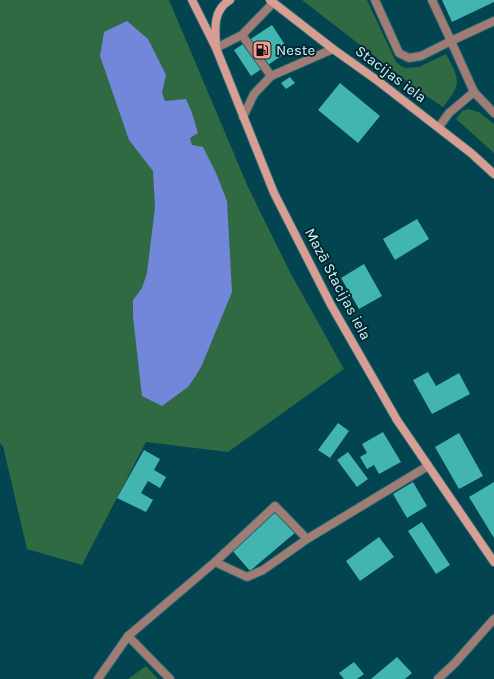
<svg xmlns="http://www.w3.org/2000/svg" width="494" height="679" font-family="Karla,sans-serif">
	<style>
		.green { fill: #306a42 }
		.water { fill: #7287da }
		.building { fill: #43b5b1 }
		.lines { fill: none; stroke-linecap: round; stroke-linejoin: round }
		.lane-casing { stroke: #27646e; stroke-width: 10 }
		.street-casing { stroke: #27646e; stroke-width: 10 }
		.secondary-casing { stroke: #27646e; stroke-width: 10 }
		.lane { stroke: #9f7c74; stroke-width: 8 }
		.street { stroke: #9f7c74; stroke-width: 8 }
		.secondary { stroke: #d79e93; stroke-width: 8 }
		.labels { text-anchor: middle; dominant-baseline: central; stroke-width: 4; stroke-linejoin: round; paint-order: stroke }
		.poi-label { font-size: 15px; fill: #cef4fc; stroke: #04282f; text-anchor: start }
		.street-label { font-size: 15px; fill: #cef4fc; stroke: #04282f }
	</style>
	<rect width="100%" height="100%" fill="#02444f"/>
	<path class="green" d="M0 0H169L248 187 290 272 344 369 228 452 146 442 82 565 27 549 3 446 0 443Z
		M302 0H367L396 62 401 66 405 68 419 67 446 54C460 80 462 84 443 107L422 93Z
		M468 109 479 112 494 124V153L456 119 462 111Z
		M146 666 158 679H128Z"/>
	<path class="water" d="M127 21 148 39 166 75 162 93 165 101 186 99 192 113 198 133 190 138 192 145 203 147 216 173 227 201 232 292 202 365 195 377 188 387 162 406 142 396 133 317V300L142 288 147 273 155 207 153 171 129 140 100 56 104 32Z"/>
	<path class="building" d="M442 0H494V2L452 22Z
		M272 25 289 51 251 76 234 50Z
		M290 77 295 83 286 89 281 83Z
		M340 83 380 116 358 143 318 110Z
		M417 219 429 239 395 260 383 239Z
		M364 264 382 296 359 309 341 278Z
		M428 372 436 386 459 373 470 394 432 414 413 380Z
		M338 423 349 431 330 458 318 450Z
		M383 432 401 462 379 474 374 465 367 469 360 457 367 453 362 444Z
		M459 433 483 476 459 489 435 447Z
		M144 450 160 459 154 470 166 477 160 488 148 481 141 493 153 500 146 512 117 498Z
		M348 452 368 479 357 487 337 460Z
		M413 482 427 506 407 518 393 494Z
		M494 482V538L469 497Z
		M277 510 296 532 250 571 231 549Z
		M422 522 450 565 436 574 408 531Z
		M379 537 394 557 360 581 346 561Z
		M397 657 412 673 405 679H371Z
		M354 662 364 674 357 679H344L339 673Z"/>
	<g class="lines">
		<defs>
			<path id="lane" d="M375 0 399 53 409 58 421 56 451 41 474 92 494 113
				M432 0 451 41 494 21
				M242 35 271 76
				M216 48 242 35 273 3
				M243 117 254 94 271 76 333 49
				M439 127 449 113 474 92
				M215 562 247 577 263 570 307 539 428 466
				M128 636 215 562 275 506 307 539"/>
			<path id="street" d="M98 679 128 636 170 679
				M438 679 455 663 494 619"/>
			<path id="secondary" d="M192 0 216 48 274 193 331 305 397 420 494 562
				M270 0 333 49 378 81 471 153 494 174
				M216 45C215 28 213 10 230 0"/>
		</defs>
		<use href="#lane" class="lane-casing"/>
		<use href="#street" class="street-casing"/>
		<use href="#secondary" class="secondary-casing"/>
		<use href="#lane" class="lane"/>
		<use href="#street" class="street"/>
		<use href="#secondary" class="secondary"/>
	</g>
	<defs>
		<symbol id="fuel-square" viewBox="-11 -11 22 22"><rect x="-9" y="-9" width="18" height="18" rx="4" fill="#f49d8c" stroke="#04282f"/><path d="M-5.5-6h7V0h2V4h1.3V-2.5L3-4.5l.8-.8L6-3V5H2.5V1h-1V6h-7ZM-4.2-4.7v3.2H.2V-4.7Z" fill="#111"/></symbol>
	</defs>
	<g fill-rule="evenodd">
		<use href="#fuel-square" x="251" y="39" width="22" height="22"/>
	</g>
	<g class="labels">
		<g class="poi-label">
			<text x="276" y="50">Neste</text>
		</g>
		<g class="street-label">
			<text transform="translate(391 74) rotate(37)">Stacijas iela</text>
			<text transform="translate(338 284) rotate(62)">Mazā Stacijas iela</text>
		</g>
	</g>
</svg>
